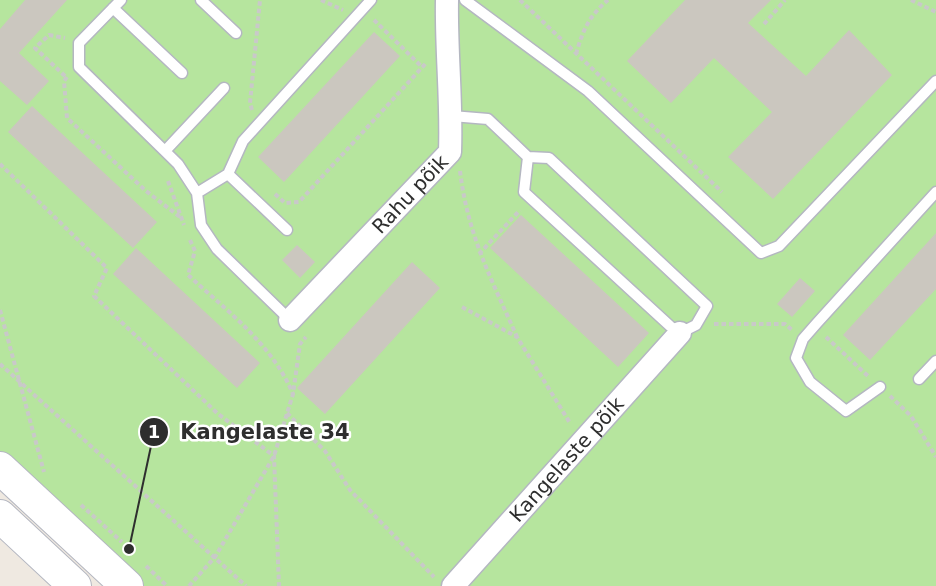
<svg xmlns="http://www.w3.org/2000/svg" width="936" height="586" font-family="'DejaVu Sans',sans-serif">
	<style>
		.green { fill: #b6e59e }
		.building { fill: #cbc7bf }
		.lines { fill: none; stroke-linecap: round; stroke-linejoin: round }
		.lane-casing { stroke: #b4b7c1; stroke-width: 13 }
		.street-casing { stroke: #b4b7c1; stroke-width: 25 }
		.secondary-casing { stroke: #b4b7c1; stroke-width: 34 }
		.path { stroke: #c9c9c9; stroke-width: 4; stroke-dasharray: 4.5 3; stroke-linecap: butt }
		.lane { stroke: #fff; stroke-width: 10 }
		.street { stroke: #fff; stroke-width: 22 }
		.secondary { stroke: #fff; stroke-width: 32 }
		.labels { text-anchor: middle; dominant-baseline: central; stroke-width: 5; stroke-linejoin: round; paint-order: stroke }
		.street-label { font-size: 20px; fill: #2e2e2e; stroke: #fff }
		.leader { fill: none; stroke: #2e2e2e; stroke-width: 2 }
		.callout-dot { fill: #2e2e2e; stroke: #fff; stroke-width: 2 }
		.mark-label { font-size: 18px; text-anchor: middle; font-weight: bold; fill: #fff }
		.callout-label { font-size: 21px; text-anchor: middle; font-weight: bold; fill: #2e2e2e; stroke: #fff; stroke-width: 5; stroke-linejoin: round; paint-order: stroke }
	</style>
	<rect width="100%" height="100%" fill="#efe9e1"/>
	<path class="green" d="M0 0H936V586H136L0 457Z"/>
	<path class="building" d="M25 0H67L19 53 49 81 27 105 0 81V29Z
		M685 0H771L748 23 806 76 849 30 892 75 773 199 728 157 772 112 714 58 671 103 627 61Z
		M374 32 400 56 284 182 258 157Z
		M32 106 157 222 133 248 8 132Z
		M521 215 649 333 618 367 490 248Z
		M936 233V289L870 360 843 335Z
		M297 245 315 262 300 278 282 260Z
		M136 248 260 363 237 388 113 274Z
		M412 262 440 288 325 414 297 388Z
		M800 278 815 291 792 317 777 304Z"/>
	<g class="lines">
		<defs>
			<path id="lane" d="M121 0 79 43V67L178 164 197 193
				M201 0 236 33
				M465 0 588 91 761 253 779 246 936 81
				M113 8 182 73
				M452 116 488 119 528 157 524 192 670 326 680 333 696 325 707 306 549 158 528 157
				M165 151 224 88
				M228 174 287 230
				M290 320 217 249 201 225 197 193 228 174 243 141 371 0
				M919 379 936 361
				M880 387 846 411 810 382 796 358 803 339 817 323 936 192"/>
			<g id="street">
				<path id="s1" d="M290 320 450 152C452 101 446 51 447 0"/>
				<path id="s2" d="M453 586 680 333"/>
			</g>
			<path id="secondary" d="M0 468 127 586
				M0 516 75 586"/>
		</defs>
		<use href="#lane" class="lane-casing"/>
		<use href="#street" class="street-casing"/>
		<use href="#secondary" class="secondary-casing"/>
		<path class="path" d="M321 0 343 10
			M520 0 722 192
			M911 0 936 12
			M374 20 422 67
			M764 24 785 0
			M576 54C583 30 589 16 608 0
			M65 76 35 48 49 35 65 38
			M67 77 64 81 67 118 146 191 180 217
			M252 110 250 103 260 0
			M0 164 107 268 94 296 217 413 274 456 279 586
			M460 171C468 236 491 278 517 337
			M168 181 184 225
			M275 194 285 203 299 202 427 62
			M190 240 195 251 188 275C227 311 272 344 293 394
			M479 254 520 210
			M462 307 517 337 570 423
			M0 310 44 472
			M714 324H785L792 330
			M826 337 869 377
			M0 364 246 586
			M890 396 911 416 936 457
			M287 413 325 451 350 490 434 577
			M81 505 122 542
			M146 566 167 586
			M189 586 215 557 274 456 293 394 300 344 306 337"/>
		<use href="#lane" class="lane"/>
		<use href="#street" class="street"/>
		<use href="#secondary" class="secondary"/>
	</g>
	<g class="labels">
		<g class="street-label">
			<text stroke="none"><textPath href="#s1" startOffset="174">Rahu põik</textPath></text>
			<text stroke="none"><textPath href="#s2" startOffset="170">Kangelaste põik</textPath></text>
		</g>
	</g>
	<path class="leader" d="M129 549L154 432"/>
	<g class="callout-dot">
		<circle cx="129" cy="549" r="6"/>
		<circle cx="154" cy="432" r="15"/>
	</g>
	<g class="mark-label">
		<text x="154" y="438">1</text>
	</g>
	<g class="callout-label">
		<text x="265" y="439">Kangelaste 34</text>
	</g>
</svg>
